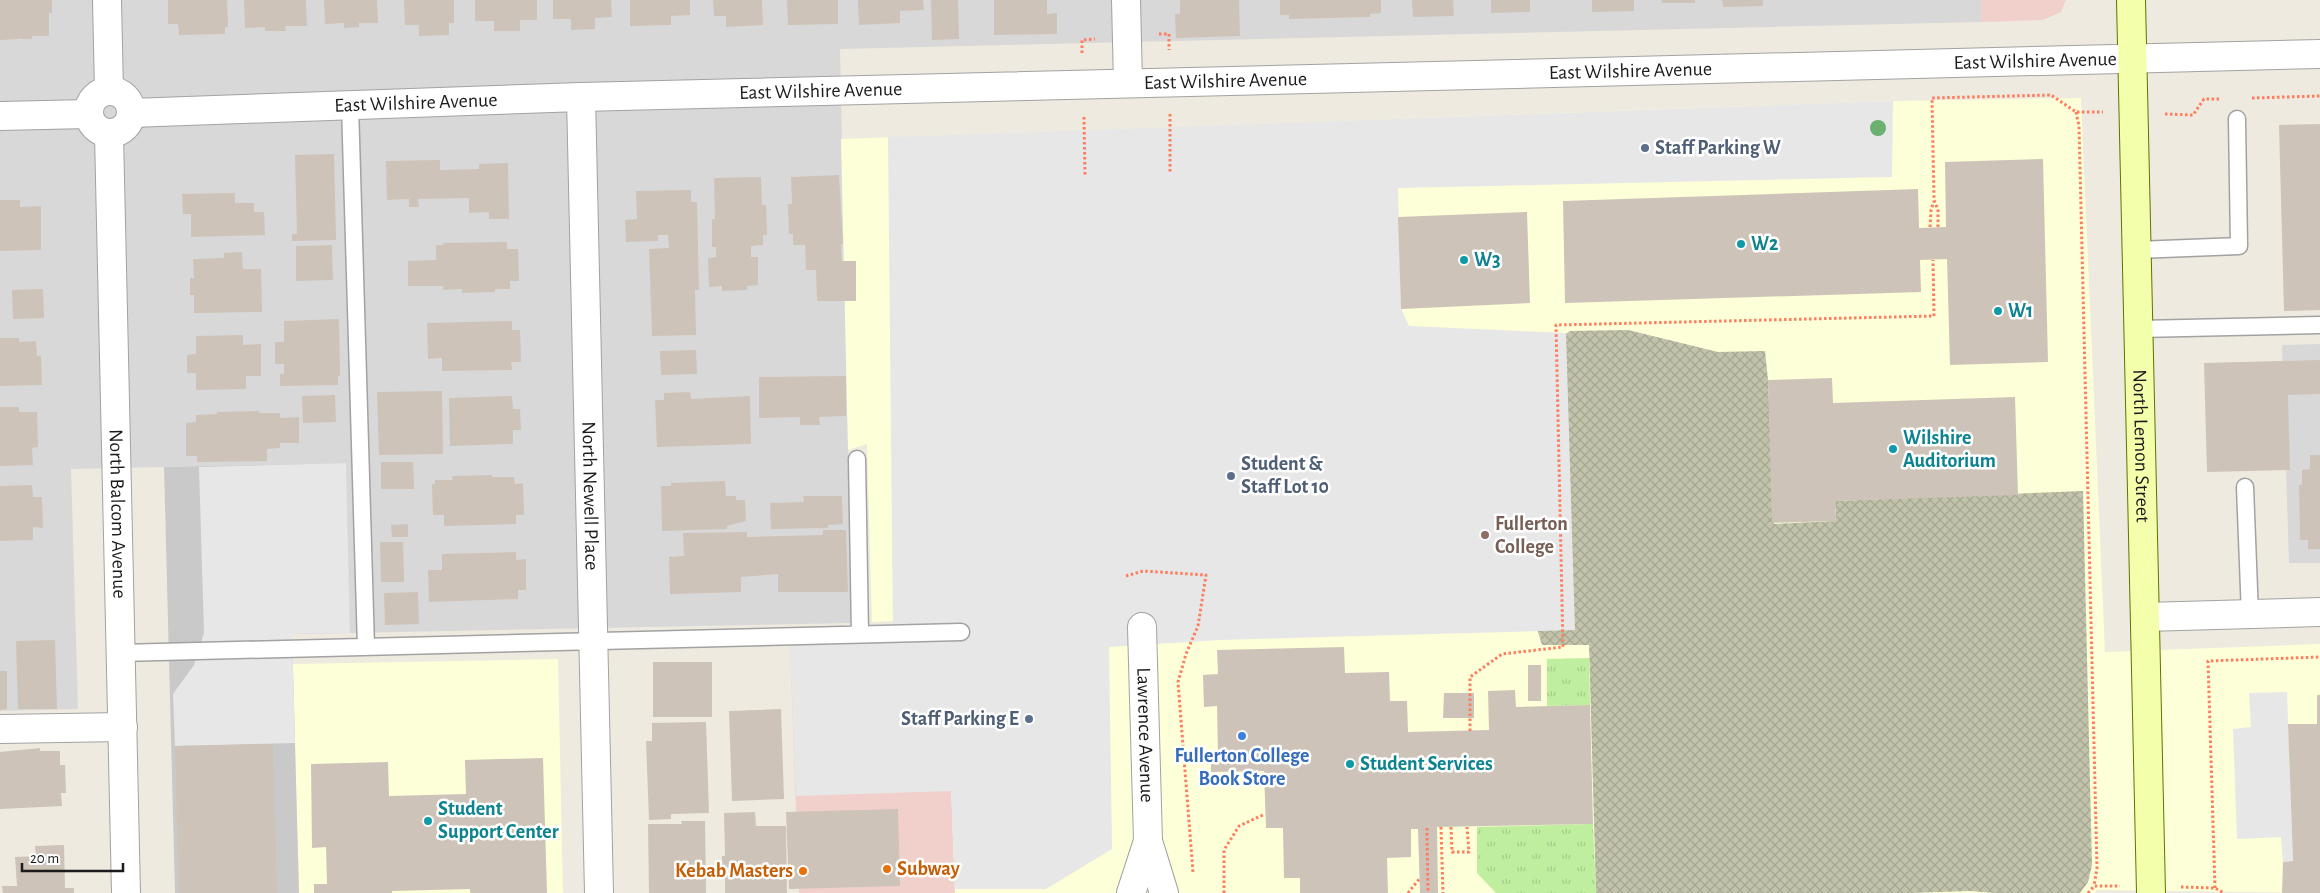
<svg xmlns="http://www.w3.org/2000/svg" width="2320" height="893" font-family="'Alegreya Sans',sans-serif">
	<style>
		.residential { fill: #d9d8d8 }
		.commercial { fill: #f1d0cb }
		.education { fill: #fcffd7 }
		.religious { fill: #c9c9c9 }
		.construction { fill: url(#construction-cross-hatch) }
		.grass { fill: url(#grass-tufts) }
		.parking { fill: #e7e7e7 }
		.building { fill: #cec3b8 }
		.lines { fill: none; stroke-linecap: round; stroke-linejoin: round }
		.lane-casing { stroke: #a2a2a2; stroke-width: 19 }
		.street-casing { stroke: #a2a2a2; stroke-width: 30 }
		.secondary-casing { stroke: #5d7400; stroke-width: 30 }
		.path { stroke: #ff7d5f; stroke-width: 3; stroke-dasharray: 2.5 2.5; stroke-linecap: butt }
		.lane { stroke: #fff; stroke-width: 16 }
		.street { stroke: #fff; stroke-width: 28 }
		.secondary { stroke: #f4ffac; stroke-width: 28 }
		.path-bridge { stroke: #ff7d5f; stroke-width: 3; stroke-dasharray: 2.5 2.5; stroke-linecap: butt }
		.tree { fill: #6cb070 }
		.service-dot { fill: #5c6f8a; stroke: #fff; stroke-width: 2 }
		.culture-dot { fill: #0f9aa8; stroke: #fff; stroke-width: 2 }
		.education-dot { fill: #8d6e63; stroke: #fff; stroke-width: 2 }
		.shop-dot { fill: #3f7fe0; stroke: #fff; stroke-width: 2 }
		.food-dot { fill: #e8710a; stroke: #fff; stroke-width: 2 }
		.labels { text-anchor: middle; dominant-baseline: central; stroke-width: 5; stroke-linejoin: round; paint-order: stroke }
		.street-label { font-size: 20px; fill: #1b1b1b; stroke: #fff }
		.service-label { font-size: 20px; font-weight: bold; fill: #4e5e75; stroke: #fff; text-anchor: start }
		.culture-label { font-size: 20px; font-weight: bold; fill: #0d838f; stroke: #fff; text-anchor: start }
		.education-label { font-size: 20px; font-weight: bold; fill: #785e54; stroke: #fff; text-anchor: start }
		.shop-label { font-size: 20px; font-weight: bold; fill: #366cbe; stroke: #fff }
		.food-label { font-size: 20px; font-weight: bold; fill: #c56008; stroke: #fff; text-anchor: start }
	</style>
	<defs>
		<pattern id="construction-cross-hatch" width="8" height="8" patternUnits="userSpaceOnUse" patternTransform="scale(1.25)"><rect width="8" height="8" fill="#c1c3aa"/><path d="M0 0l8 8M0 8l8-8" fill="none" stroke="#a5a792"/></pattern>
		<pattern id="grass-tufts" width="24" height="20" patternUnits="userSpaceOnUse" patternTransform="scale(1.25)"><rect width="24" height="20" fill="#bfee9e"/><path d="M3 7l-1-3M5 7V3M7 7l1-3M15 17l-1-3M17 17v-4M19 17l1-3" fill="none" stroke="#a4cc88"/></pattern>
	</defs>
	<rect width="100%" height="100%" fill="#eeeadf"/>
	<path class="residential" d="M0 0H1981V22L840 49 852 623 350 633 346 463 71 469 78 709 0 711Z
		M2320 344V563H2289L2282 345Z"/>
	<path class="commercial" d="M1981 0H2066L2061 12 2043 20 1981 22Z
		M946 640 955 893H799L790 645Z"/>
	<path class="education" d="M2081 98 2105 652 2320 644V893L2097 890 2095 893H955L946 640 940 619 872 622 867 444 848 450 841 139 1893 101Z
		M558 659 563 893H299L293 664Z"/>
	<path class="religious" d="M346 463 350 633 292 634 299 893H175L164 467Z"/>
	<path class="construction" d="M1628 330 1718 352 1765 351 1768 380 1774 524 1836 521 1835 501 2083 491 2092 865 2088 882 2080 893H1994L1970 891 1910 893H1596L1589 645H1542L1531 609 1542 352 1570 331Z"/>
	<path class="grass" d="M1589 658 1590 705 1547 706V659Z
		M1593 824 1596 893H1496L1477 873V827Z"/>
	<path class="parking" d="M1893 101 1892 177 1398 188 1401 308 1409 326 1566 333 1575 630 1220 640 1109 647 1112 849 1046 889H955L951 791 796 796 790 645 945 640 893 633 888 137Z
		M346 463 350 633 292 634 295 743 175 746 173 694 194 665 204 633 199 467Z
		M2287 692 2293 861 2283 862 2281 837 2237 839 2233 729 2251 727 2249 693Z"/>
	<path class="building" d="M0 0H52V13H49V36H32V39H20V37L19 39 0 40Z
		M168 0H227L228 27H225V34L179 35 178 24H168Z
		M244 0H306L307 26H285L286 31H265V27L245 28Z
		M324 0H377L378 23H359V27L344 28V23L325 24Z
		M404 0H454V23H449V35L419 36V25H405Z
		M475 0H537V20H520V31H494V21H475Z
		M553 0H611L612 17 595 18V29L571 30V19H553Z
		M630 0H690V15L671 16V25L630 26Z
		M713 0H762L763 25 726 27V16H714Z
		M787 0H838V24L788 25Z
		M858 0H923L924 10 900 11V23L859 25Z
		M931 0H958L959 39 932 40Z
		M994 0H1047V14L1057 13V34L994 35Z
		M1180 0H1239L1240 36 1176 38 1175 14H1180Z
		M1280 0H1381V13L1370 14V17L1289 19V15H1280Z
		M1412 0H1453L1454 16 1413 17Z
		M1491 0H1530V12L1491 13Z
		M1592 0H1634V11L1592 12Z
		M1661 0H1695V3H1662Z
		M1722 0H1763V6L1723 7Z
		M2320 124V310L2284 311 2279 125Z
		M334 154 336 240 292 241V234H297L295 155Z
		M2043 159 2048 362 1950 365 1947 259 1920 260 1921 292 1565 303 1563 201 1918 189 1919 228 1946 227 1945 162Z
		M440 160V170L479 169V164L508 163 509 219H489V212L469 213V198L418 199 419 207H409V199L387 200 386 161Z
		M839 175 843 244H841L842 261H856V301H817L816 270H806L805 245H793V234H789L788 204H792L791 177Z
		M761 177 762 205H766L767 235H763V245L751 246V257H758V285L747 286V290L722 291V286L709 287 708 258 716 257V247H712V219H715L714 178Z
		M691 190V202H697L699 290H695L696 335 652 336 649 249 669 248 668 235H658V241L626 242 625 220 637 219 636 191Z
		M235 193V203H254V212H264L265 235 191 237V214H183L182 194Z
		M0 200H20V207L41 206V250L0 251Z
		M1527 212 1530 303 1401 309 1398 217Z
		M507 242V249H518L519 281H510V289H495V292L462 293V289L443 290V286H408V261L436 260V245H443V243Z
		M332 245 333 280 296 281V246Z
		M242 252 243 269H261L262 312 194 313V295H190V278H194L193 259 224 258V253Z
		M43 289 44 318 13 319 12 290Z
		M339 319 340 376H338V385L280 386V374H284V364H275V342H284V321Z
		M512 321V330H520L521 362H511L512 370 442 371V358L428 359 427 323Z
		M243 335V345L261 344V376H246V389L196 390V373H187V355L196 354V336Z
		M0 338H19V342L36 341 37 356H41L42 385 0 386Z
		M696 350 697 374 661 375 660 351Z
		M2320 360V394L2288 395 2290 470 2207 472 2204 363Z
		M846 376V416L819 417 820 425H800V417L759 418V377Z
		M1832 378 1833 403 2015 397 2018 495 1835 501 1836 521 1772 523 1768 380Z
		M442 391 443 454 379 455 377 392Z
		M690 392 691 399 750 396 751 444 657 447 655 400H664V393Z
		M335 395 336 422 303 423 302 396Z
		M512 396 513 409H520L521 430H513V444L450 446 449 398Z
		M0 407H19V412H37L38 447 32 448 33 465 0 466Z
		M259 411V413H280V418L299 417V443H280V448L267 449V461L197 462V456H186V423L196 422V415L217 414V412Z
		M2310 455H2320V549H2308V540H2300L2299 485H2302V470L2310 469Z
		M381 462H413L414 489H381Z
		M492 475V477H514L515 484 523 483 524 515H516V524L444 526V515H433L432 484H435V480H453L452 476Z
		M725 481 726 496H736V500H745L746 521 727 526V529L662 531 661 486H671V483Z
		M32 485 33 497H42L43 528 33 527V540L0 541V486Z
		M803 496H842L843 524 828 525V528L771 529 770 503 804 502Z
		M408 524V537H392L391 525Z
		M823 530H846L848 592H778V574L741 577V592L670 594 669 557 684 556 683 533 747 532V537L823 535Z
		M380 542H403L404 582H381Z
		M516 552V560L526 559V590H518V599L429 602 428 570H442V554Z
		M418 592 419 624 385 625 384 593Z
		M55 640 57 709H18L16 641Z
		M1344 647 1345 673 1389 672 1390 701H1407L1408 732 1489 730 1488 691 1515 690 1516 707 1590 705 1593 824 1437 827 1438 893H1420L1418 829H1411V857L1387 858 1388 893H1300V878H1284L1283 828H1266L1264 771 1211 772V758L1218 757 1217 706 1204 707 1203 675 1218 674 1217 650Z
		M653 662H712V717H653Z
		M1528 665H1541V701H1528Z
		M0 671H7V709L0 710Z
		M1444 693H1474V718H1443Z
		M2317 695H2320V893H2282L2283 862 2293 861 2288 724H2317Z
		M781 709 784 799 732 801 729 711Z
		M706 722 709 813 671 814V819L649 820 646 741H652V723Z
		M273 744 277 893H179L175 746Z
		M40 748V751H60V765H65L66 793H61L62 806 0 809V752Z
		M543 758 547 893H470V889L392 891V893H314V884H327L326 847 312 848 311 764 388 762 389 796 466 794 465 760Z
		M898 809 900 886 789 889 786 812Z
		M755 812 756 826H786L787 893H725V866H722V856H725L724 813Z
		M681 821H705L706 893H649L648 824H682Z
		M64 845 65 888H74V893H3L2 886H17L15 857 36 856 35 846Z"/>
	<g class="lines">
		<defs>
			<path id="lane" d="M350 105 366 647
				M2137 250 2239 246 2237 119
				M2139 329 2320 325
				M857 459 860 634
				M2245 487 2250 615
				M120 653 961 632"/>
			<g id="street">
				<path d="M107 0 109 91"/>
				<path d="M1126 0 1128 83"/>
				<circle cx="110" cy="112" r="21"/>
				<path id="s1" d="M581 97 599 893"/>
				<path id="s2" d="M131 113 581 97 2320 54"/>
				<path d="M0 116 88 114"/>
				<path id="s3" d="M109 134 126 893"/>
				<path d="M2145 617 2320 612"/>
				<path id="s4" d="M1142 627 1148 841 1164 893"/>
				<path d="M0 729 123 727"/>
				<path d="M1131 893 1148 841"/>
			</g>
			<g id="secondary">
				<path id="s5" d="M2131 0 2151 893"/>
			</g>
		</defs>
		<use href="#lane" class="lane-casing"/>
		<use href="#street" class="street-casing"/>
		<use href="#secondary" class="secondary-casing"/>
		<path class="path" d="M1159 34H1169V50
			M1082 53V40L1095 39
			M2252 98 2320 96
			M2076 112 2079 126 2097 868 2094 886
			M1170 114V174
			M2165 114 2193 115 2204 99H2221
			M1084 117 1085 176
			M1930 227 1931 210 1934 201
			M1938 227V210L1934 200 1932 98 2051 95 2076 112H2103
			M1126 576 1143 571 1206 575 1198 626 1186 654 1178 682 1193 872
			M1470 731V677L1502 654 1563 647 1556 325 1934 316 1933 260
			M1441 827 1443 893
			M1451 827 1452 852H1469L1467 827
			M2181 887 2215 888 2224 893
			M2215 888 2208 661 2320 657
			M1224 893V850L1239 826 1265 814
			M1408 893 1420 878
			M2088 893 2094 886H2120"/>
		<use href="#lane" class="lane"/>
		<use href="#street" class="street"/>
		<use href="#secondary" class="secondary"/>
		<path class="path-bridge" d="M1427 828 1428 893"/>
	</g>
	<circle class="tree" cx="1878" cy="128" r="8"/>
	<g class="service-dot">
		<circle cx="1645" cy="148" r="5"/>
		<circle cx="1231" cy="476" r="5"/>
		<circle cx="1029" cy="719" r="5"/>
	</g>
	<g class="culture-dot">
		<circle cx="1741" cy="244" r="5"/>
		<circle cx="1464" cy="260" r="5"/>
		<circle cx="1998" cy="311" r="5"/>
		<circle cx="1893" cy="449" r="5"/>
		<circle cx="1350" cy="764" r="5"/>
		<circle cx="428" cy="821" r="5"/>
	</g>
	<circle class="education-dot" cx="1485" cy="535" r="5"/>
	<circle class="shop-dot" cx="1242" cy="736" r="5"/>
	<g class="food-dot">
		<circle cx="887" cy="869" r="5"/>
		<circle cx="803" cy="871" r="5"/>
	</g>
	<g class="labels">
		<g class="street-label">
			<text stroke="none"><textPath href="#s2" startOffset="1905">East Wilshire Avenue</textPath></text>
			<text stroke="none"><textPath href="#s2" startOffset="1500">East Wilshire Avenue</textPath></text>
			<text stroke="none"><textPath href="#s2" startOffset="1095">East Wilshire Avenue</textPath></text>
			<text stroke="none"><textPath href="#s2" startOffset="690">East Wilshire Avenue</textPath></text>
			<text stroke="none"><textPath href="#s2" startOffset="285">East Wilshire Avenue</textPath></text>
			<text stroke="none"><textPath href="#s5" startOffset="446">North Lemon Street</textPath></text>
			<text stroke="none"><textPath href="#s1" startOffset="399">North Newell Place</textPath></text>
			<text stroke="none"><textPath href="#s3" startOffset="380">North Balcom Avenue</textPath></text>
			<text stroke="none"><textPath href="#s4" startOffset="108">Lawrence Avenue</textPath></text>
		</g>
		<g class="service-label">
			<text x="1655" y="148">Staff Parking W</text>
			<text x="1241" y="464">Student &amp;<tspan x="1241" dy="23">Staff Lot 10</tspan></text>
			<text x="1019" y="719" text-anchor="end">Staff Parking E</text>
		</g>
		<g class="culture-label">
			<text x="1751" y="244">W2</text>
			<text x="1474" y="260">W3</text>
			<text x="2008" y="311">W1</text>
			<text x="1903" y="438">Wilshire<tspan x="1903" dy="23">Auditorium</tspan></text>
			<text x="1360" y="764">Student Services</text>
			<text x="438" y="809">Student<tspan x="438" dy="23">Support Center</tspan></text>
		</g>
		<g class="education-label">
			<text x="1495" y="524">Fullerton<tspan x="1495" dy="23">College</tspan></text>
		</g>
		<g class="shop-label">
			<text x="1242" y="756">Fullerton College<tspan x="1242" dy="23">Book Store</tspan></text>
		</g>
		<g class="food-label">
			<text x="897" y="869">Subway</text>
			<text x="793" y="871" text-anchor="end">Kebab Masters</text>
		</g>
	</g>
	<path d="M22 863v8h101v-8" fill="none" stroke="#1b1b1b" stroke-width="2.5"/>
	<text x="30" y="863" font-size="15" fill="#1b1b1b" stroke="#ffffff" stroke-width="4" paint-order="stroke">20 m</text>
</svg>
